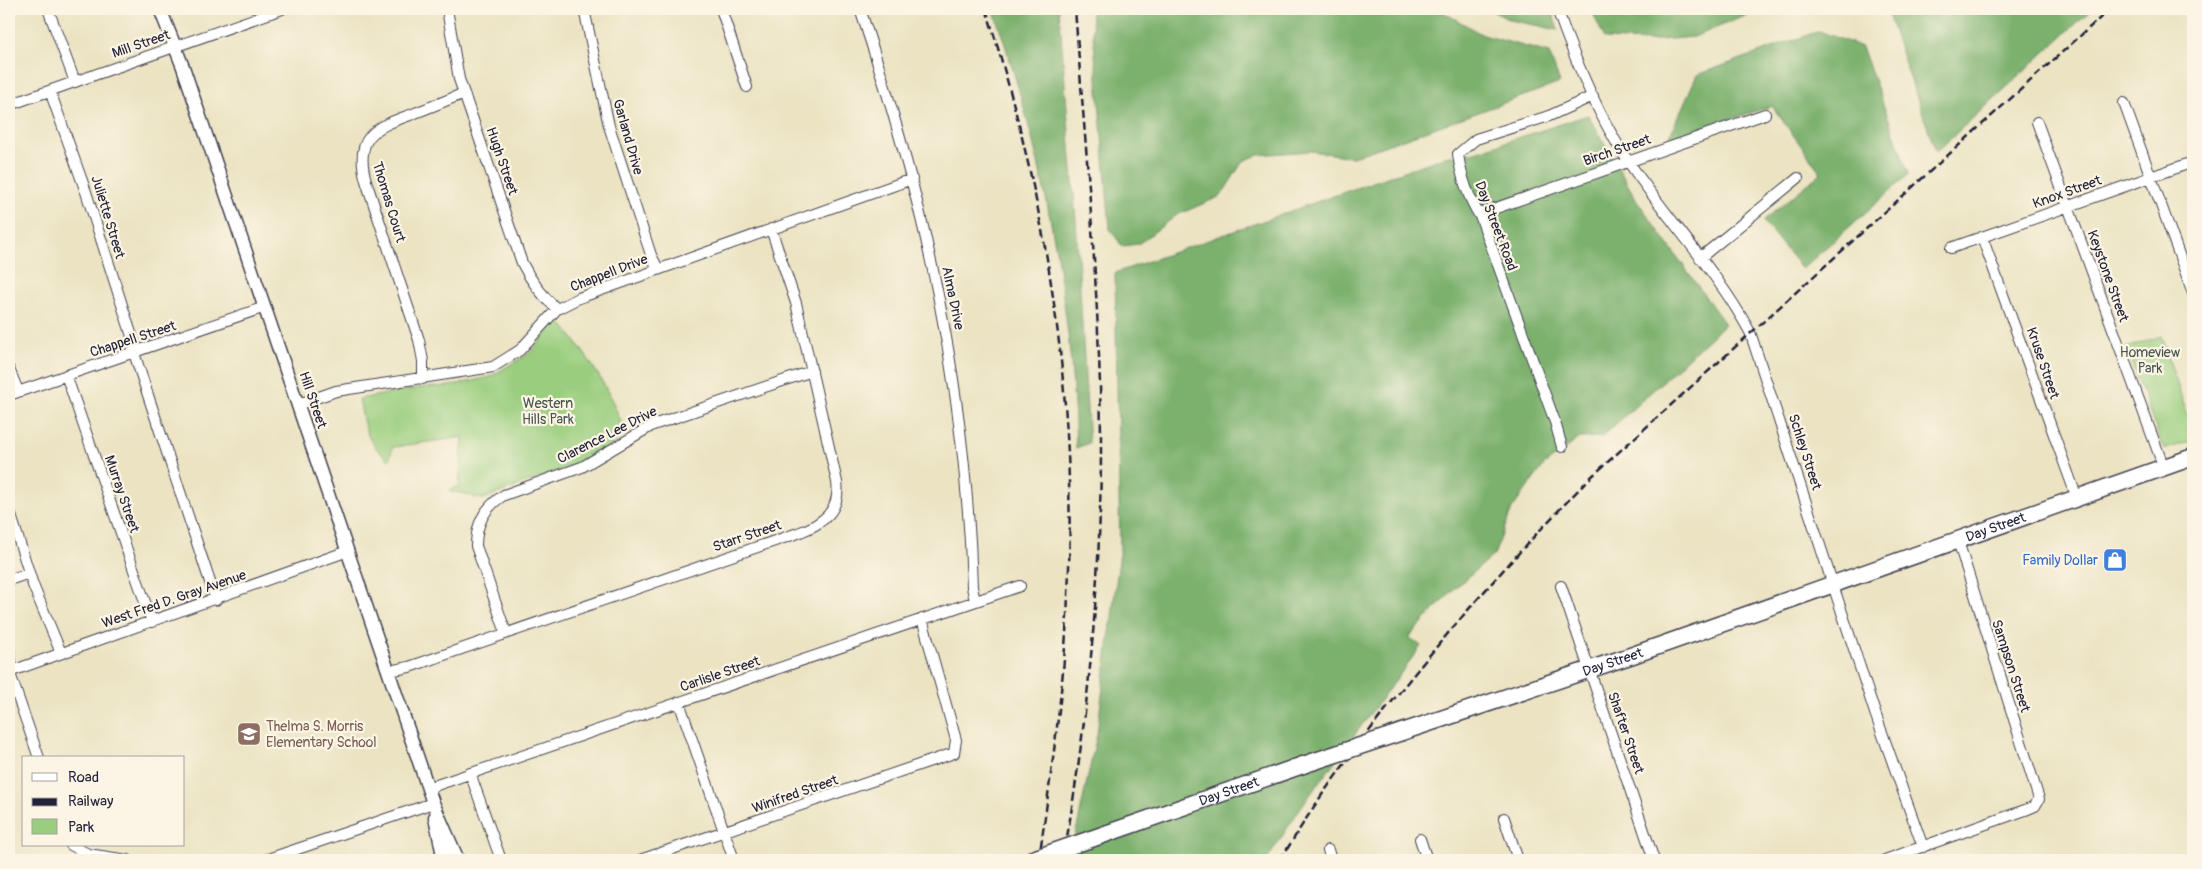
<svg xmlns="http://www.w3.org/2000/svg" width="2202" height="869" font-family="Pangolin,sans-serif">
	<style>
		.green { fill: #9ace7e; stroke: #5e785c }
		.forest { fill: #7bb16d; stroke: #4e6a54 }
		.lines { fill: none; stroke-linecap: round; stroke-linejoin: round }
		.minor-casing { stroke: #403f4f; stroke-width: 12 }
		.tertiary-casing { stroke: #403f4f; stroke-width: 15 }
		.primary-casing { stroke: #403f4f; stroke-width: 19 }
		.minor { stroke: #fff; stroke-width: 10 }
		.tertiary { stroke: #fff; stroke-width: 12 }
		.primary { stroke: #fff; stroke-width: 16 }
		.rail { stroke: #22223b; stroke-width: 2.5; stroke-dasharray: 8 4; stroke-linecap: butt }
		.primary-bridge-casing { stroke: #403f4f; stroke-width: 19; stroke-linecap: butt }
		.primary-bridge { stroke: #fff; stroke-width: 16 }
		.labels { text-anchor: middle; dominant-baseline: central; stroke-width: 4.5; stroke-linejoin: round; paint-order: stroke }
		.street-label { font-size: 14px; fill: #22223b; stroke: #fcf5e5 }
		.park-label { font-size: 14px; fill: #46564f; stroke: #fcf5e5 }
		.shop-label { font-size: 14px; fill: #366cbe; stroke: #fcf5e5; text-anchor: end }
		.education-label { font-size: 14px; fill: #785e54; stroke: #fcf5e5; text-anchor: start }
	</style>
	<rect width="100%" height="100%" fill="#fcf5e5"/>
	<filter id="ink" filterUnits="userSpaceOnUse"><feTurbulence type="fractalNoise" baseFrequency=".02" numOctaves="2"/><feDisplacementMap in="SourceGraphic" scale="10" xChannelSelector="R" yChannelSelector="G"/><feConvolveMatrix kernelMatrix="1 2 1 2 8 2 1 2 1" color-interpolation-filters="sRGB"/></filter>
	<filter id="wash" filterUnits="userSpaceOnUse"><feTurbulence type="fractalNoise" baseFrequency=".0096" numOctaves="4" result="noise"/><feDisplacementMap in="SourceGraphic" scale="20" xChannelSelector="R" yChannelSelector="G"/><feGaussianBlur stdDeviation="1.12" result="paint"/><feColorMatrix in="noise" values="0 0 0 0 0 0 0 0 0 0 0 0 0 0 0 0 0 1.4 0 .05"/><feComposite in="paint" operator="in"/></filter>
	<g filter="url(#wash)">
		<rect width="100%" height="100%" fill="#ebe3c2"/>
		<path class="green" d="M558 319C588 356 610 388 625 433L607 448 579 463 483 499C471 498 462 490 451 493L449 490 459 487 463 437 393 447 389 460C365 441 365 428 359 399L419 388 450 386 490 377 530 353Z
			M2161 336 2193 431V440L2164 450 2126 348Z"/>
		<path class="forest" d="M993 9H1059L1076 220 1089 443 1076 448C1072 299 1042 149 993 9Z
			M1091 9H1438L1483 35 1549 53 1560 83 1353 157 1310 151 1258 155 1243 161 1221 196 1177 215 1138 244 1122 246 1110 229Z
			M1488 9H1551L1558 30 1510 20Z
			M1591 9H1762L1694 37 1647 41 1605 39Z
			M1886 9H2092L1936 152Z
			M1819 31 1862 47 1909 174 1802 269 1763 221 1821 173 1772 106 1668 139 1697 75Z
			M1588 115 1636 199 1725 324 1602 437 1580 438 1544 465 1512 509 1494 555 1455 588 1409 637 1421 646 1301 807 1267 860H1070L1097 734 1120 552 1115 273 1444 157 1475 152Z"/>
	</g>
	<g filter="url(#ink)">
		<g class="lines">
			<defs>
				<path id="minor" d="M48 9 75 82
					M447 9 459 79 522 263C531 281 542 296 557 309
					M584 9 609 126 651 255 658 269
					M721 9 747 87
					M860 9C924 199 966 385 972 587L975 601
					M1557 9C1575 60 1596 112 1626 158 1665 217 1716 269 1750 332L1875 713 1923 847
					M50 91 86 192 137 352
					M2124 103 2193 293
					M9 105 282 9
					M2037 122 2164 468
					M1479 214 1765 114
					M1982 237 2077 498
					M1951 248 2193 162
					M1700 258 1798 178
					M134 353 216 600
					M9 369 18 391
					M66 375 152 622
					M423 379V361L419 340 366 181C354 138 373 128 410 115 428 108 446 101 464 93
					M9 395 265 307
					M299 404 336 391 493 367 520 350 557 309 579 298 912 179
					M1562 447 1555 422 1481 218C1469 199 1461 177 1458 154L1476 139 1549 116 1593 96
					M9 509 33 585 61 653
					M9 580 29 573
					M1561 586 1654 860
					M506 633 476 546C476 523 485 507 504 495L582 467 653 425 812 371
					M9 650 12 670
					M9 671 39 758
					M389 671 409 667 798 533C822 524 841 511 837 482L796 303 771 229
					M9 672 348 551
					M679 702 734 860
					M470 773 501 860
					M428 788 1020 586
					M1504 818 1518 860
					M1420 839 1427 860
					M71 845 88 854 128 860
					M1328 850 1331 860
					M265 860 433 803
					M640 860 954 753 956 740 922 619
					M1885 860 2028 809 2035 806 2039 799 1958 541"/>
				<path id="tertiary" d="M160 9 183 67 433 803 458 860
					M435 817 444 860"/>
				<g id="primary">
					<path id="s1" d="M1402 732 1633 655 2193 457"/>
					<path id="s2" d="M1091 839 1303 765"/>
				</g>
			</defs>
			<use href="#minor" class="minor-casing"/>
			<use href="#tertiary" class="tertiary-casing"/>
			<use href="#primary" class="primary-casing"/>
			<use href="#minor" class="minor"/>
			<use href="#tertiary" class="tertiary"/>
			<use href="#primary" class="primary"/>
			<path class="rail" d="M986 9C1049 208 1079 406 1067 615 1063 697 1050 779 1039 860
				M1063 860C1088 722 1101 582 1101 442 1100 297 1086 153 1075 9
				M1280 860C1297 834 1313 806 1332 781 1410 673 1497 573 1590 478L2110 9"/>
			<defs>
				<path id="primary-bridge" d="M1303 765 1402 732
					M1030 860 1091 839"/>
			</defs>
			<use href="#primary-bridge" class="primary-bridge-casing"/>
			<use href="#primary-bridge" class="primary-bridge"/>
		</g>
	</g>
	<defs>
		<symbol id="shop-square" viewBox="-11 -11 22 22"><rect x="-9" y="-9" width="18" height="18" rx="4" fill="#3f7fe0" stroke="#fcf5e5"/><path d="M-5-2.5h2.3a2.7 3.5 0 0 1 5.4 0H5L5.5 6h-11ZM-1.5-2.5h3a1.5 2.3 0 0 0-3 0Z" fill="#fff"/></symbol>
		<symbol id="school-square" viewBox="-11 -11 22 22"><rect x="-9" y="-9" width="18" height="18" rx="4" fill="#8d6e63" stroke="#fcf5e5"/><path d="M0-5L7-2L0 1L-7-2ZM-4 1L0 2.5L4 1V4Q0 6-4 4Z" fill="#fff"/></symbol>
	</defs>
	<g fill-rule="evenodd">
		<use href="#shop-square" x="2101" y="546" width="28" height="28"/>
		<use href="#school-square" x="235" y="720" width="28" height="28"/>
	</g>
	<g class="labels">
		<g class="street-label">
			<text transform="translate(141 44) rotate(-19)">Mill Street</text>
			<text transform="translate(628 137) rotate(74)">Garland Drive</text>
			<text transform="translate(1617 150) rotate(-19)">Birch Street</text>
			<text transform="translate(502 161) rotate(71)">Hugh Street</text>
			<text transform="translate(2067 192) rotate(-20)">Knox Street</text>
			<text transform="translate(389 202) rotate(73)">Thomas Court</text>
			<text transform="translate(108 217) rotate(73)">Juliette Street</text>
			<text transform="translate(1496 226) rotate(69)">Day Street Road</text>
			<text transform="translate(609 273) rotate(-21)">Chappell Drive</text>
			<text transform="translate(2108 276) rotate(70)">Keystone Street</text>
			<text transform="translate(953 298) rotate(78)">Alma Drive</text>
			<text transform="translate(133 339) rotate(-18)">Chappell Street</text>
			<text transform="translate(2043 363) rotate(71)">Kruse Street</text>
			<text transform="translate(313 400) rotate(71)">Hill Street</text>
			<text transform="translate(607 435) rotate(-27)">Clarence Lee Drive</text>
			<text transform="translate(1805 452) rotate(72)">Schley Street</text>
			<text transform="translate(122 494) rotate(71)">Murray Street</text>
			<text stroke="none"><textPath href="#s1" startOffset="628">Day Street</textPath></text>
			<text transform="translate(747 536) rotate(-19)">Starr Street</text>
			<text transform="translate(174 599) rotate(-19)">West Fred D. Gray Avenue</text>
			<text stroke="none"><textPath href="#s1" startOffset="222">Day Street</textPath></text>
			<text transform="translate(2011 666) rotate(72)">Sampson Street</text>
			<text transform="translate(720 674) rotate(-19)">Carlisle Street</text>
			<text transform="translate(1626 733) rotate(71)">Shafter Street</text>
			<text stroke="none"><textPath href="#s2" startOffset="146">Day Street</textPath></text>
			<text transform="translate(795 794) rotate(-19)">Winifred Street</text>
		</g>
		<g class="park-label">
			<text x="2150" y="352">Homeview<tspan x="2150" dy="16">Park</tspan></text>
			<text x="548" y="403">Western<tspan x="548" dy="16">Hills Park</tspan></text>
		</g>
		<g class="shop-label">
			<text x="2098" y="560">Family Dollar</text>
		</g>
		<g class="education-label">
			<text x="266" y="726">Thelma S. Morris<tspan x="266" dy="16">Elementary School</tspan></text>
		</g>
	</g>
	<rect width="2202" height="869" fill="none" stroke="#fcf5e5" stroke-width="30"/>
	<rect x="22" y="756" width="162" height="90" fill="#fcf5e5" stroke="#a5a1a1"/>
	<rect x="32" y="773" width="25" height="8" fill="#ffffff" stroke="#a5a1a1"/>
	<text x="68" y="782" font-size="15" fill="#22223b">Road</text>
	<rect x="32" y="798" width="25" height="8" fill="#22223b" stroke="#a5a1a1"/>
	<text x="68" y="806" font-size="15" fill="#22223b">Railway</text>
	<rect x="32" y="819" width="25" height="15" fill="#9ace7e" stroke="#a5a1a1"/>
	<text x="68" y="832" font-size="15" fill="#22223b">Park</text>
</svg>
